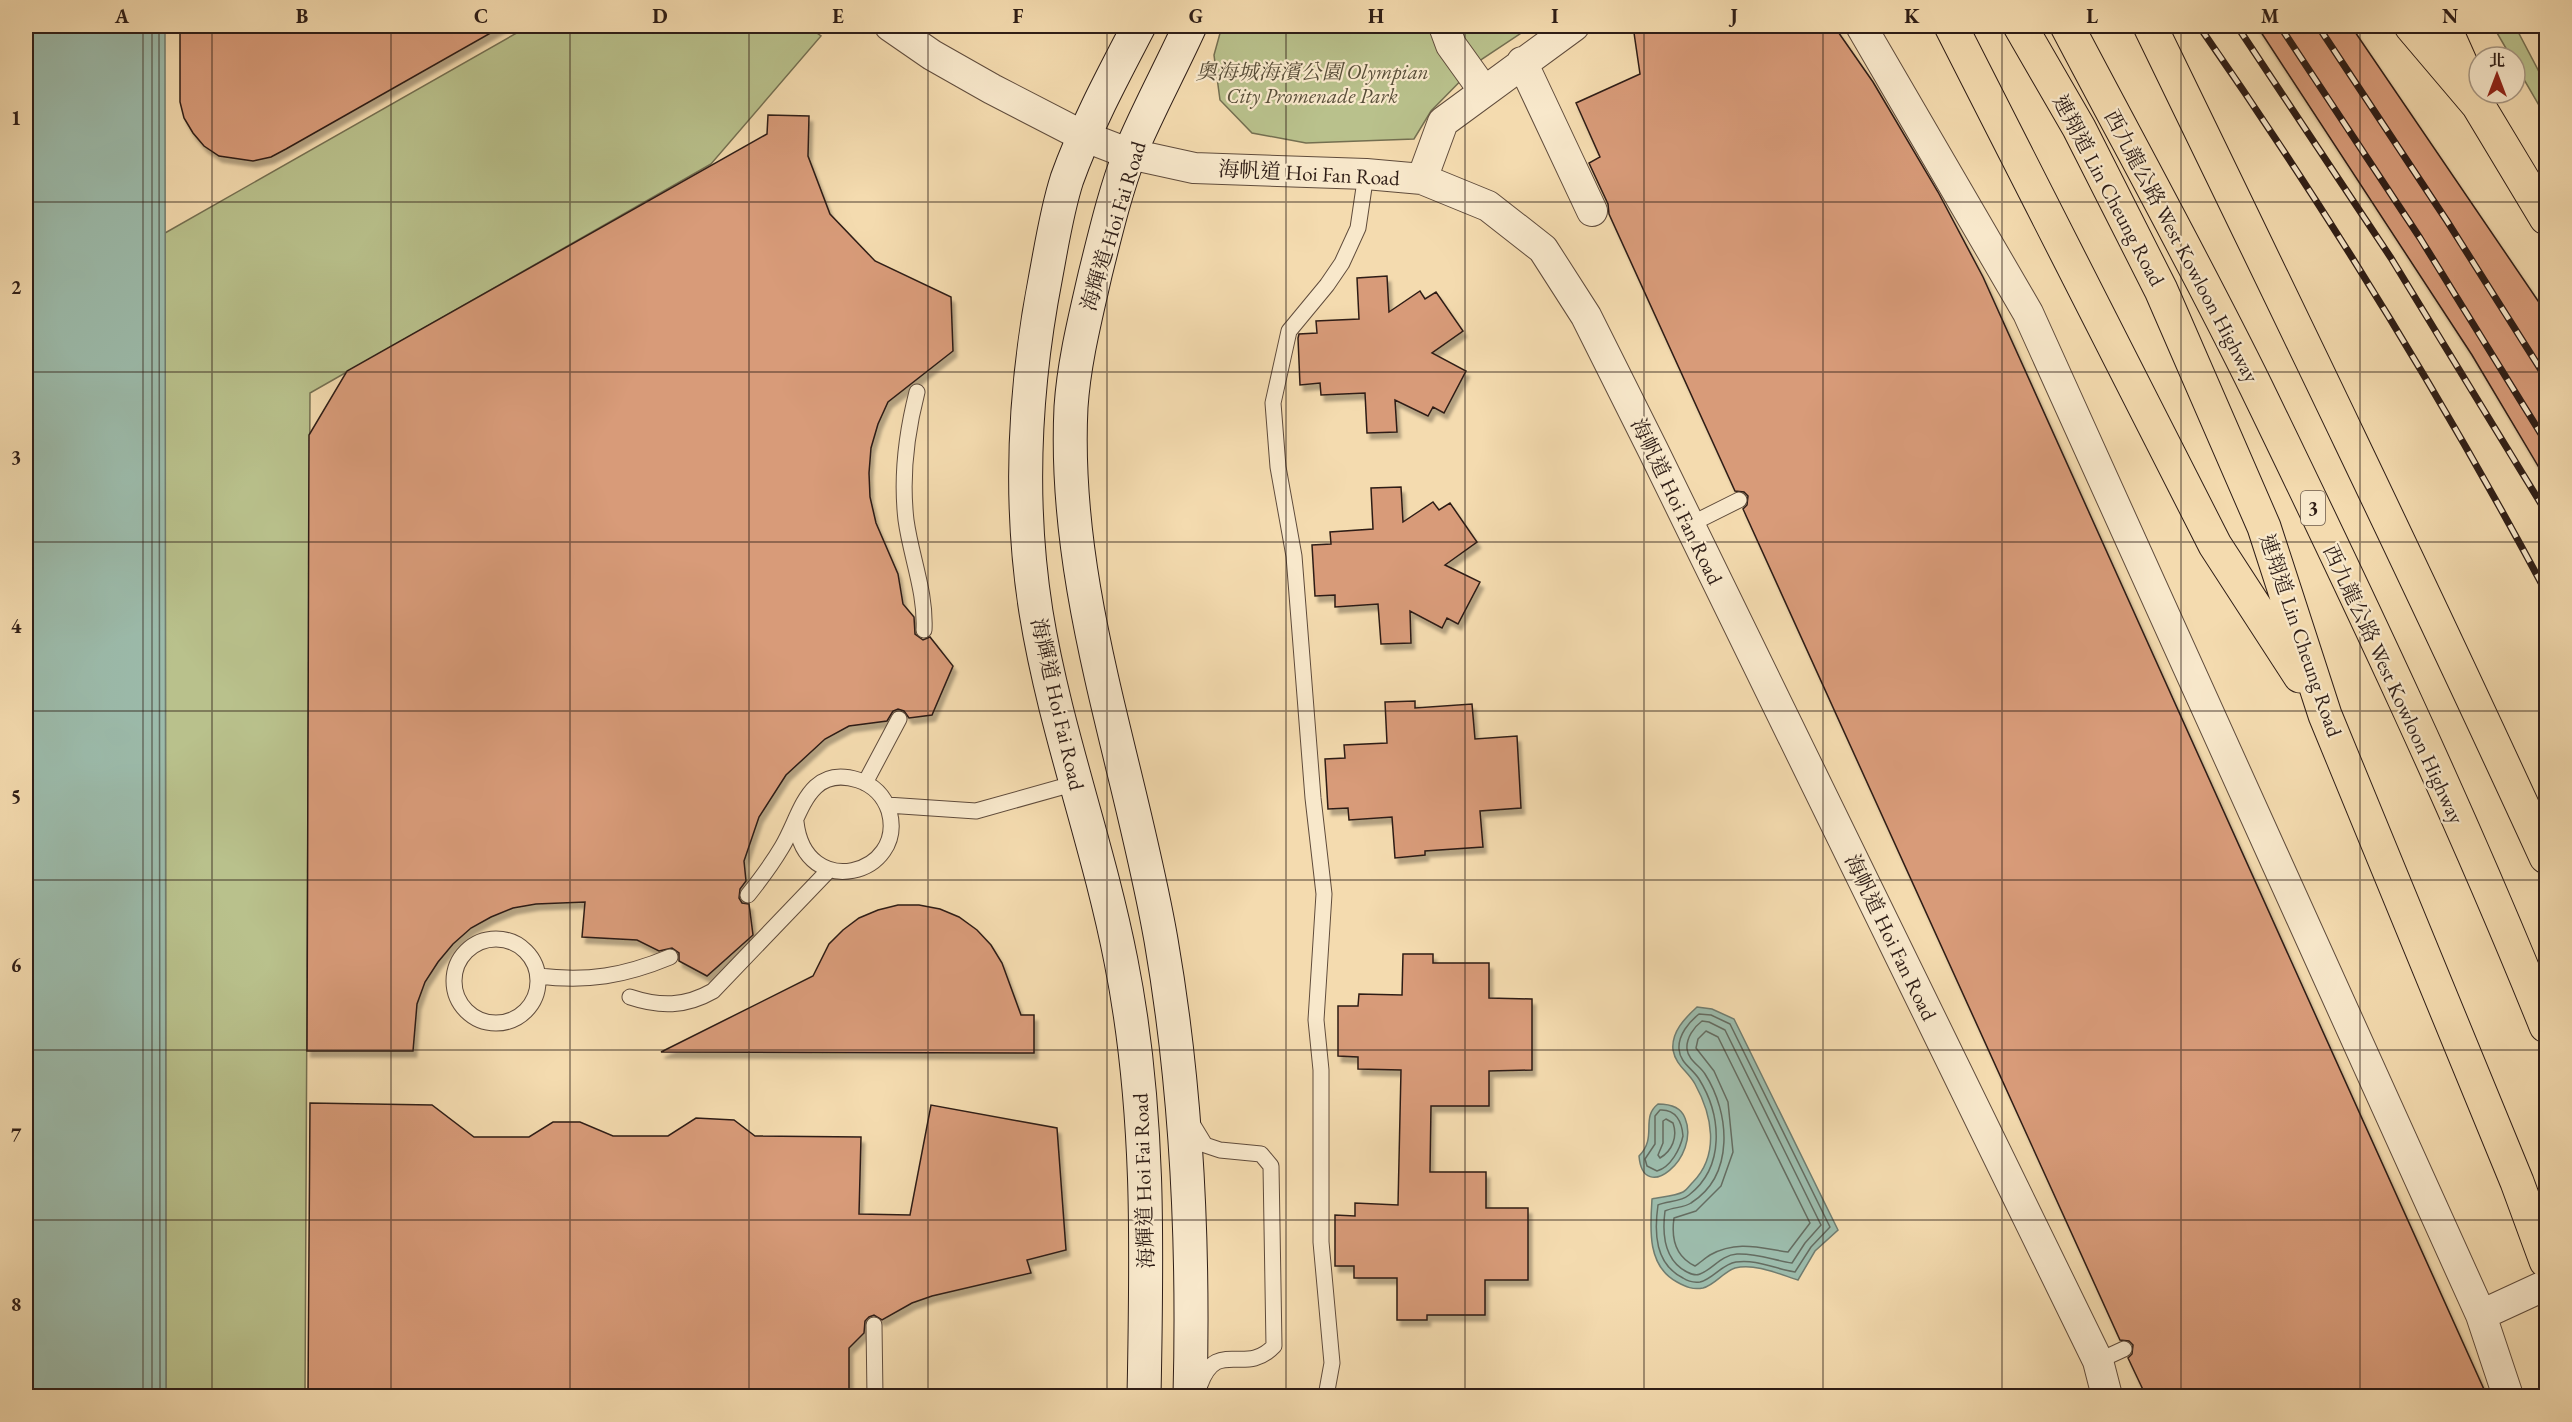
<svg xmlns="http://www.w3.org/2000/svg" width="2572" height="1422" font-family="'EB Garamond','Noto Serif TC',serif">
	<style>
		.green { fill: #b9c18c; stroke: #746f51; stroke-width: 1.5 }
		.water { fill: #9cbbab; stroke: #707c6f; stroke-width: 1.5 }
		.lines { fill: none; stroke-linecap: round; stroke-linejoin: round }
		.shore { stroke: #656c60; stroke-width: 1.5 }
		.building { fill: #d89b79; stroke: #2e1d16; stroke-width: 1.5; filter: url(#shadow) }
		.lane-casing { stroke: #604c3c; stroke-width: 17 }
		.street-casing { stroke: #604c3c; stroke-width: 32 }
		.secondary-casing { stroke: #2e1d16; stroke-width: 35 }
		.highway-casing { stroke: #2e1d16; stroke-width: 35 }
		.lane { stroke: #f8e8cb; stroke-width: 15 }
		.street { stroke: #f8e8cb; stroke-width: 30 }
		.secondary { stroke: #f8e8cb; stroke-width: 33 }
		.highway { stroke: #f4dbaf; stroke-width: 33 }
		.rail-casing { stroke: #2e1d16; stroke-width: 7 }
		.rail { stroke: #f8e8cb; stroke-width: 4.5; stroke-dasharray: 14; stroke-linecap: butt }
		.grid { fill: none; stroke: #2e1d16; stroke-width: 1.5; stroke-opacity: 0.55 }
		.labels { text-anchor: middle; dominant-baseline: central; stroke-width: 4.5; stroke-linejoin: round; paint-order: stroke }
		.shield { fill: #f8e8cb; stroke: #6b5a4c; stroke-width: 1.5 }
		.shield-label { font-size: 20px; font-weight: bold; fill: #2e1d16 }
		.park-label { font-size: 21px; font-style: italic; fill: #584e39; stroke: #f8e8cb }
		.street-label { font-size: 21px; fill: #2e1d16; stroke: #f8e8cb }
		.neatline { fill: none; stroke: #2e1d16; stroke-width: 2 }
		.grid-label { font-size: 20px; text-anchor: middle; font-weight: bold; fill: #2e1d16 }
	</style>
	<defs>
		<filter id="shadow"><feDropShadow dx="3.5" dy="6" stdDeviation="1.5" flood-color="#0004"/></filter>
	</defs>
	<rect width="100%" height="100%" fill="#f4dbaf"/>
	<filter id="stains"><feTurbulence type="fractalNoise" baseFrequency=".00333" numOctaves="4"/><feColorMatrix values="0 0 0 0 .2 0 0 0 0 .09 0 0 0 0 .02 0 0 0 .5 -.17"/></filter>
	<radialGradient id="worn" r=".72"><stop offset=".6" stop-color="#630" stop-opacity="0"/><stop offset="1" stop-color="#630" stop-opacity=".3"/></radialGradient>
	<path class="green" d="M529 26H807L821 36 711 164 310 393 305 1396H166L165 233Z
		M1222 26H1532L1482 59 1431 111 1414 139 1306 143 1252 133 1220 100 1214 55Z
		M2493 26H2515L2546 85V111L2544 114 2515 64V57H2511Z"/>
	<path class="water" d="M26 26H165L166 1396H26Z
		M1697 1007 1712 1009 1734 1019 1838 1230 1815 1251 1798 1280C1779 1274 1755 1263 1735 1268 1723 1272 1715 1285 1703 1288 1693 1290 1686 1287 1677 1282 1647 1266 1650 1229 1652 1199 1661 1197 1675 1196 1683 1192 1687 1190 1690 1185 1693 1182 1720 1154 1712 1115 1695 1084 1688 1071 1676 1066 1673 1050 1671 1032 1685 1018 1697 1007Z
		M1658 1104C1669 1104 1681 1107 1685 1118 1701 1157 1643 1206 1639 1156 1658 1137 1640 1118 1658 1104Z"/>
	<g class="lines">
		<path class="shore" d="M143 26V1396
			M152 26V1396
			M159 26 160 1396
			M1699 1014 1711 1015 1730 1024 1830 1227 1811 1247 1795 1272C1775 1269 1757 1259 1736 1262 1722 1264 1713 1279 1700 1282 1693 1283 1689 1282 1683 1278 1655 1264 1654 1233 1658 1205 1667 1201 1681 1202 1689 1195 1725 1167 1722 1116 1699 1079 1692 1068 1680 1063 1679 1049 1678 1035 1689 1022 1699 1014Z
			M1702 1021 1709 1022 1725 1030 1821 1225 1805 1243 1792 1263C1773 1260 1756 1253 1737 1254 1721 1255 1713 1269 1700 1274 1695 1276 1691 1274 1687 1272 1664 1260 1662 1234 1665 1211 1673 1207 1684 1208 1691 1203 1735 1175 1730 1113 1705 1074 1700 1066 1688 1060 1687 1049 1686 1038 1694 1027 1702 1021Z
			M1706 1031 1718 1037 1810 1223 1788 1252C1760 1248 1737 1240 1710 1255 1705 1258 1700 1263 1695 1266 1676 1257 1671 1239 1674 1218L1696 1211 1721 1186 1733 1152 1728 1102 1714 1071 1696 1048 1698 1039Z
			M1660 1110C1676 1109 1682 1122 1683 1136 1680 1149 1671 1167 1657 1171L1647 1166 1645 1159 1655 1144V1116Z
			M1666 1119 1673 1123C1678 1137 1672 1151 1660 1158L1658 1155 1663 1143V1121Z"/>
	</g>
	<path class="building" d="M180 26H503L286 149 271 157 253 161 219 156 204 146 193 133 184 118 180 102Z
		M1633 26H1834L1873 82 1938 192 1983 277 2487 1396H2146L2128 1358 2132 1354 2133 1345 2129 1341 2120 1340 1743 509 1747 505 1748 496 1744 492 1735 491 1609 214 1608 204 1589 163 1600 157 1576 103 1640 74Z
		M2257 26H2351L2547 314V481L2472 355Z
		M768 115 809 116 808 156 830 214 875 261 951 297 953 351 888 402 878 424 871 448 869 473 870 497 876 523 898 574 903 604 914 617 915 634 923 640 930 637 953 666 932 715 909 718 904 711 898 709 893 711 887 721 849 726 825 739 786 775 759 817 744 861 746 881 740 889 739 898 742 903 749 904 753 935 707 976 679 961V953L672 948 659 951 637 940 582 937 585 902 536 904 513 908 491 917 471 928 453 944 438 962 425 982 417 1004 413 1051H307L309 435 347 371 767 134Z
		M1387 276 1389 312 1420 291 1425 299 1436 292 1463 331 1432 353 1466 371 1444 413 1433 407 1428 416 1395 400 1397 432 1367 433 1365 393 1321 395 1320 383 1300 385 1298 338 1299 334 1317 333 1316 321 1359 319 1357 278Z
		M1401 487 1403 522 1433 502 1439 510 1450 503 1477 542 1445 565 1480 582 1458 624 1447 618 1442 628 1410 611 1411 643 1381 644 1378 604 1335 607V595L1315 596 1312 545 1331 544 1330 532 1373 529 1371 488Z
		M1415 701V708L1472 704 1475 739 1517 736 1521 808 1480 811 1483 847 1425 851V855L1395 858 1392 817 1349 820 1348 808 1328 809 1325 759 1345 758 1344 745 1387 743 1385 702Z
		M898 905H919L940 909 959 917 977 930 991 945 1002 963 1021 1015H1034V1053L661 1052 813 976 829 944 843 930 859 918 878 910Z
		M1403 954H1433V963H1489V998L1532 999V1070L1489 1071V1106H1431L1430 1172H1486V1208H1528V1280H1485V1315H1427V1320H1397V1278H1354V1266H1335V1215L1355 1216V1203L1398 1205 1401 1070 1358 1069V1057L1338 1056V1006H1358L1359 994 1402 995Z
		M310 1103 432 1105 474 1137H529L553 1122H580L613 1136H668L696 1118 734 1120 755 1136 861 1137 859 1214 910 1215 931 1105 1057 1128 1066 1250 1027 1260 1031 1273 932 1296 912 1303 882 1320 874 1315 869 1317 865 1321 864 1333 849 1348V1396H308Z"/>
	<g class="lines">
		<defs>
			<path id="lane" d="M917 392C906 435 901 477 906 520 911 557 926 592 924 630
				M1689 525 1739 500
				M865 783 899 719
				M887 805 976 811 1076 783
				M748 895C760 880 772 864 782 847 801 816 807 764 858 780 873 785 884 796 889 811 907 875 805 902 796 822
				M454 981a42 42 0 1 1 84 0a42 42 0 1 1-84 0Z
				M538 976C588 982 624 976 670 957
				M630 997C660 1007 685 1007 713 991L829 870
				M1191 1122 1205 1145 1220 1150 1261 1154 1271 1166 1274 1346C1245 1377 1217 1337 1200 1385
				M874 1325 875 1396
				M2098 1361 2124 1349
				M1326 1396 1332 1363 1321 1242V1070L1316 1020 1324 894 1313 798 1294 556 1278 467 1273 403 1289 331 1327 285 1342 263 1358 228 1366 174"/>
			<path id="street" d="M890 26 932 55 992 89 1083 136 1130 154 1194 168 1366 174 1422 179 1488 206 1543 249 1586 316 1653 450 2098 1361 2107 1396
				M1444 26 1451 45 1484 91
				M1861 26 2028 313 2481 1315 2508 1396
				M1522 62 1592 211
				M1422 179 1443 122 1574 26
				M2481 1315 2546 1285"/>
			<path id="secondary" d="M1139 26C1113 76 1086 126 1067 179 1057 210 1052 243 1046 275 1024 388 1018 498 1036 612 1055 730 1098 843 1121 961 1150 1107 1147 1249 1144 1396
				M1190 26C1171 68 1148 110 1130 153 1115 192 1105 235 1095 275 1085 319 1074 362 1071 407 1062 590 1130 762 1161 940 1187 1090 1194 1244 1190 1396"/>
			<path id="highway" d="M1951 26 2215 545 2300 676
				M2020 26 2079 128 2161 290 2264 527 2325 715 2517 1182 2546 1261
				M2067 26C2130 146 2196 265 2256 387 2358 597 2459 810 2546 1026
				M2150 26C2284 302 2418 578 2546 857
				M2411 26 2478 105 2546 218
				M2444 26 2465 73"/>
		</defs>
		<use href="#lane" class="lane-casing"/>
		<use href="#street" class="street-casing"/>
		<use href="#secondary" class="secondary-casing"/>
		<use href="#highway" class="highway-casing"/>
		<use href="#lane" class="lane"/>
		<use href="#street" class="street"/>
		<use href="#secondary" class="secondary"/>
		<use href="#highway" class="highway"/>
		<defs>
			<path id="rail" d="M2199 26C2325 207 2442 397 2546 592
				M2237 26 2391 258 2546 512
				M2280 26 2420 238 2546 442
				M2318 26 2447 221 2546 378"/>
		</defs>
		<use href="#rail" class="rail-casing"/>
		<use href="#rail" class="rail"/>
	</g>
	<path class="grid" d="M212 26V1396M391 26V1396M570 26V1396M749 26V1396M928 26V1396M1107 26V1396M1286 26V1396M1465 26V1396M1644 26V1396M1823 26V1396M2002 26V1396M2181 26V1396M2360 26V1396M26 202H2546M26 372H2546M26 542H2546M26 711H2546M26 880H2546M26 1050H2546M26 1220H2546"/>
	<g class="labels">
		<rect class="shield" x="2301" y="491" width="24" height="34" rx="4.5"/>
		<g class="shield-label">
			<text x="2313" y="508">3</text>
		</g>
		<g class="park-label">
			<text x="1312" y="71">奧海城海濱公園 Olympian<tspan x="1312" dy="24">City Promenade Park</tspan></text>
		</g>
		<g class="street-label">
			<text transform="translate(1309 173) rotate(3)">海帆道 Hoi Fan Road</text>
			<text transform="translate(2109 190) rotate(62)">連翔道 Lin Cheung Road</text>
			<text transform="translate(1113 226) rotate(-73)">海輝道 Hoi Fai Road</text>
			<text transform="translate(2182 246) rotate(62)">西九龍公路 West Kowloon Highway</text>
			<text transform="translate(1677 501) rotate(64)">海帆道 Hoi Fan Road</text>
			<text transform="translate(2301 635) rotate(71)">連翔道 Lin Cheung Road</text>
			<text transform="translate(2394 684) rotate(65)">西九龍公路 West Kowloon Highway</text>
			<text transform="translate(1058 704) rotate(77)">海輝道 Hoi Fai Road</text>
			<text transform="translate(1891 937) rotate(64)">海帆道 Hoi Fan Road</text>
			<text transform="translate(1143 1181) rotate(-92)">海輝道 Hoi Fai Road</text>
		</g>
	</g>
	<rect width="2572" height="1422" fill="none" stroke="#f4dbaf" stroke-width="66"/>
	<g transform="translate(2497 75)"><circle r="28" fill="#f8e8cb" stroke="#a79783" stroke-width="1.5"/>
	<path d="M0-4.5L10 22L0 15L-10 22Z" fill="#8f2418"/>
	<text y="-9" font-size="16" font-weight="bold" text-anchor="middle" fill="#2e1d16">北</text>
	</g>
	<rect x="33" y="33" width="2506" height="1356" class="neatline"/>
	<g class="grid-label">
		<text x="122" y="23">A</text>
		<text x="302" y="23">B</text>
		<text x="481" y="23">C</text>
		<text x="660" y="23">D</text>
		<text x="838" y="23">E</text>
		<text x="1018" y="23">F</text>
		<text x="1196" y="23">G</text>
		<text x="1376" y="23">H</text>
		<text x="1555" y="23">I</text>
		<text x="1734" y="23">J</text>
		<text x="1912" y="23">K</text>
		<text x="2092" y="23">L</text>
		<text x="2270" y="23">M</text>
		<text x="2450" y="23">N</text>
		<text x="16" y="125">1</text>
		<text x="16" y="294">2</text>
		<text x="16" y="464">3</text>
		<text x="16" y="633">4</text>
		<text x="16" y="803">5</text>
		<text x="16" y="972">6</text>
		<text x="16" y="1142">7</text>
		<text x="16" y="1311">8</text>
	</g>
	<rect width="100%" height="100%" filter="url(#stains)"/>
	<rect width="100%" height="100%" fill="url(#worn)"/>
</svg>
